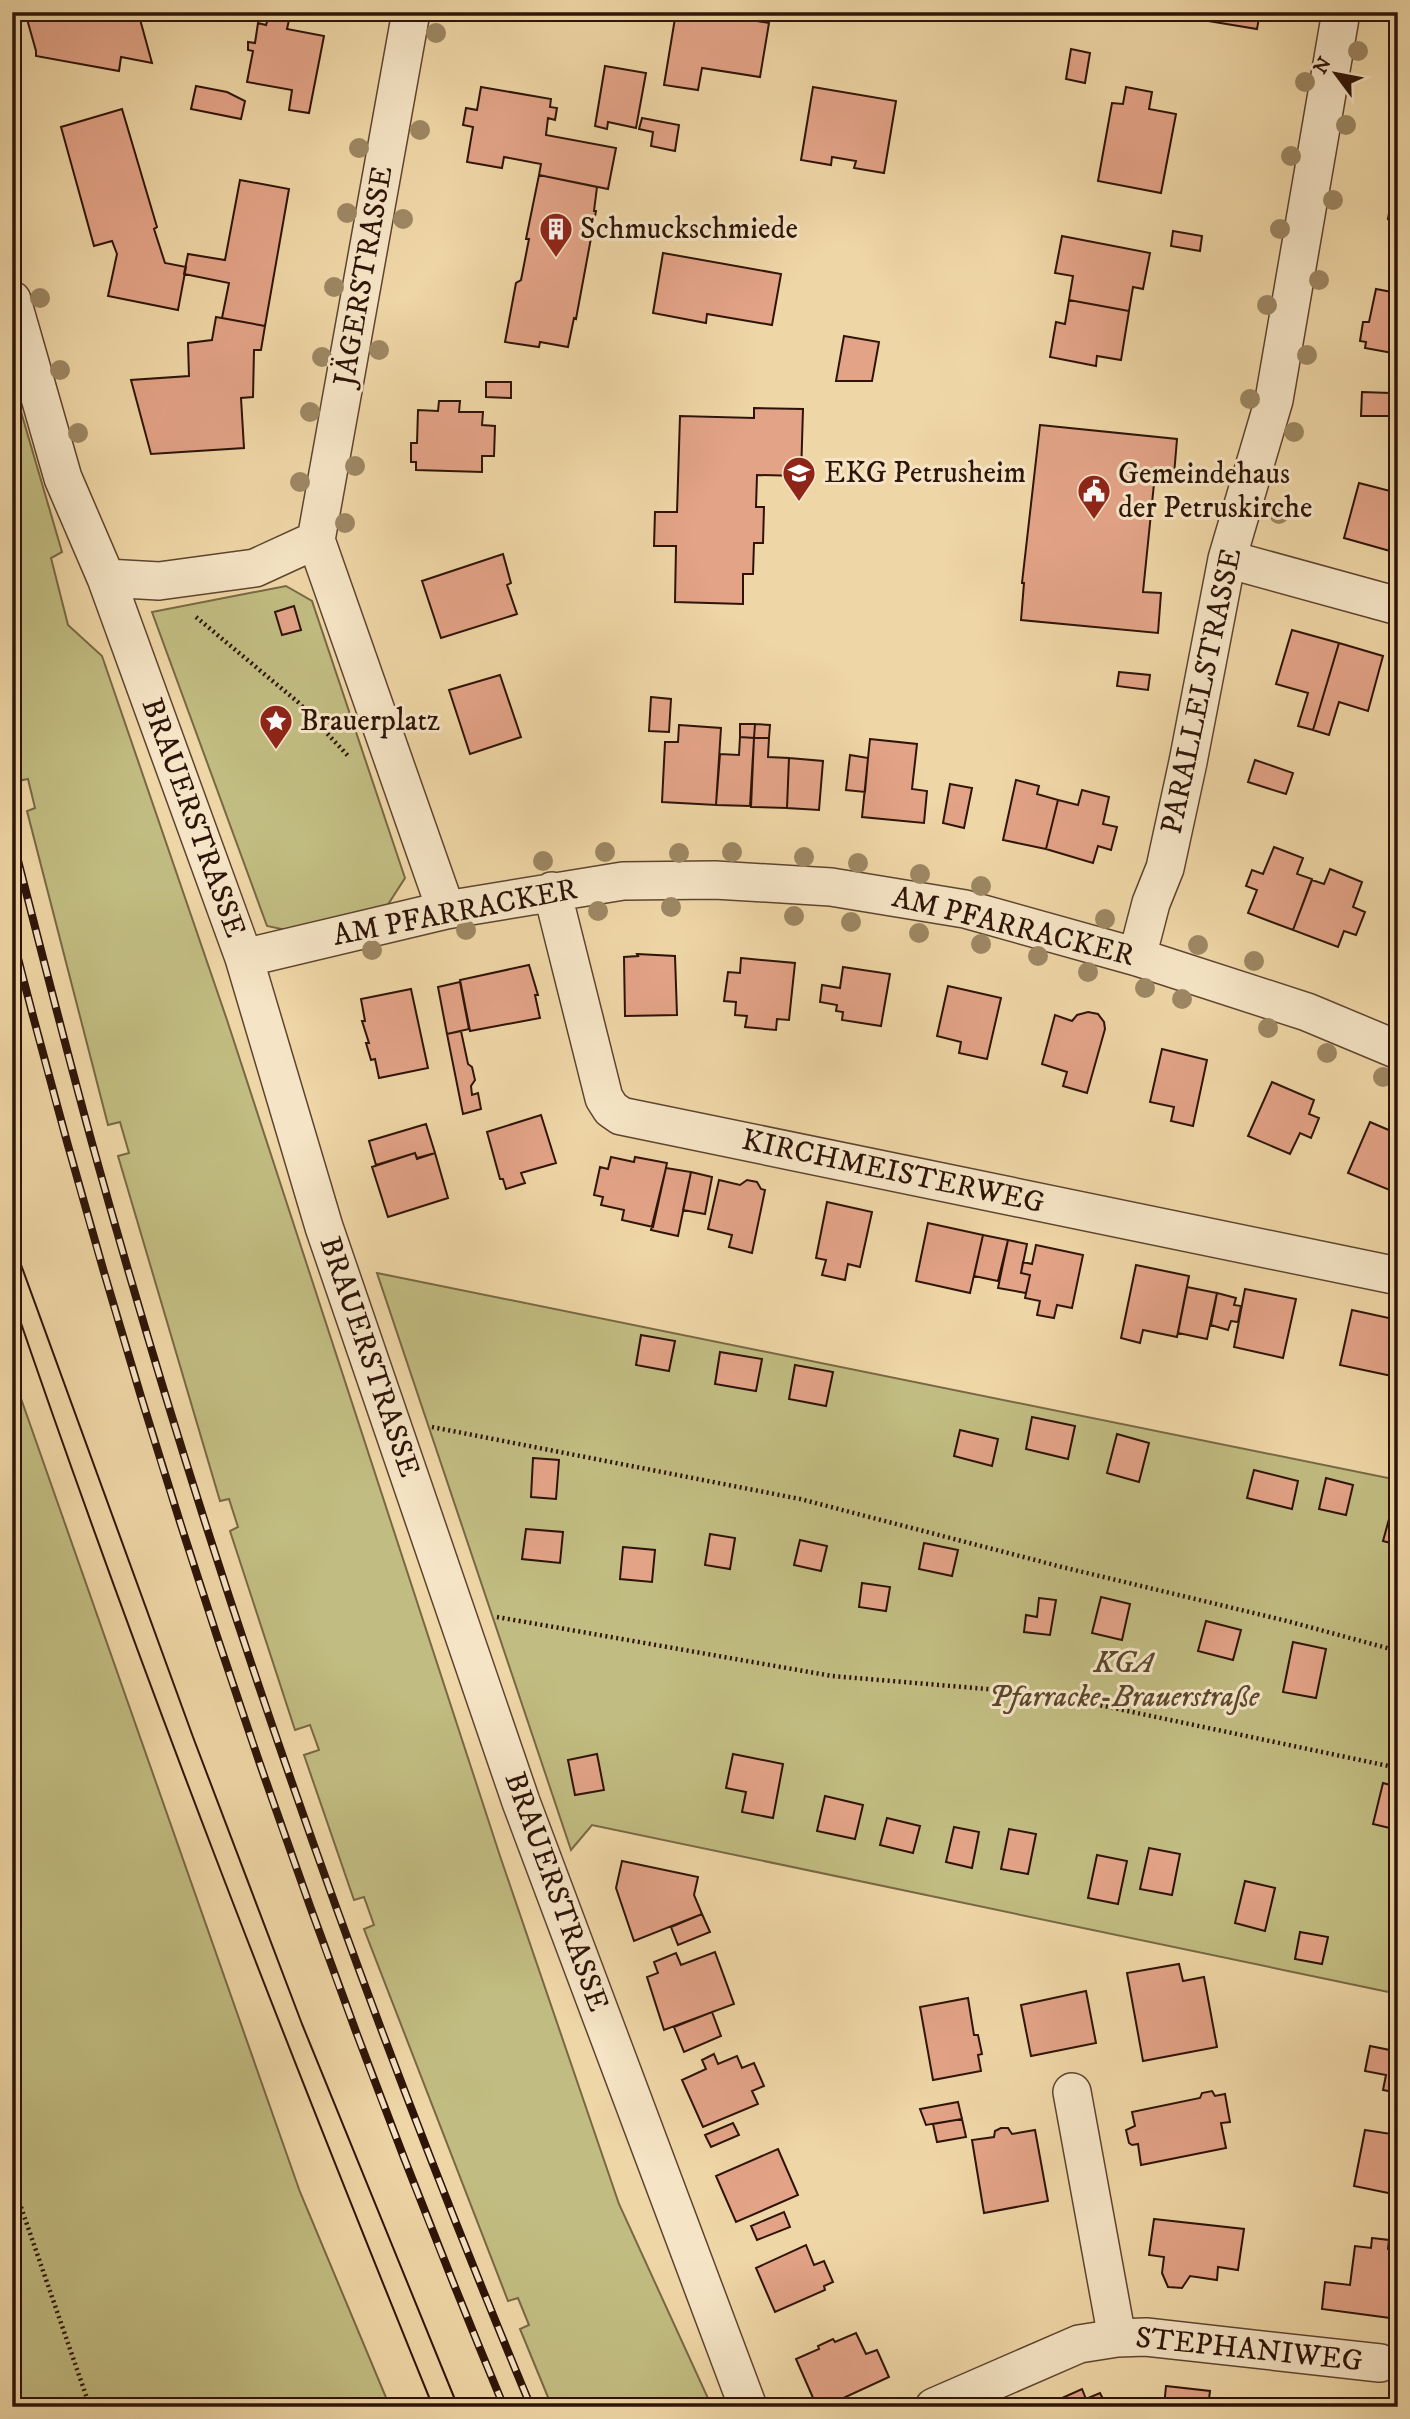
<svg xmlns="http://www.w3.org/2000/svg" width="1410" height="2419" font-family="'IM FELL DW Pica',serif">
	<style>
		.green { fill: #c1bc81; stroke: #786844; stroke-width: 2 }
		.building { fill: #e3a387; stroke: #2e1408; stroke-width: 2 }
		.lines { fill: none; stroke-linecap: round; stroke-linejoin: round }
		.minor-casing { stroke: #5e4430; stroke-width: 40 }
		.path { stroke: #2e1408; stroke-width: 4.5; stroke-dasharray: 2 3.5; stroke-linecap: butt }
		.minor { stroke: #f5e4c5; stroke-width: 37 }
		.tram { stroke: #2e1408; stroke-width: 2 }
		.rail-casing { stroke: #2e1408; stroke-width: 8 }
		.rail { stroke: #f5e4c5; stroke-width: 5; stroke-dasharray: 16; stroke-linecap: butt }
		.tree { fill: #9d8763 }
		.labels { text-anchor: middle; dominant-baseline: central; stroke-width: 6; stroke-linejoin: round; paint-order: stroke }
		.poi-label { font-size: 30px; fill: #2e1408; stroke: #f5e4c5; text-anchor: start }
		.street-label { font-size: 30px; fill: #2e1408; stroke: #f5e4c5 }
		.park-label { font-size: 30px; font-style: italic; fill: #5a462c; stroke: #f5e4c5 }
	</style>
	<rect width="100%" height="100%" fill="#efd6a6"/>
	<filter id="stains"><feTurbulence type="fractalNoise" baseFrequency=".00286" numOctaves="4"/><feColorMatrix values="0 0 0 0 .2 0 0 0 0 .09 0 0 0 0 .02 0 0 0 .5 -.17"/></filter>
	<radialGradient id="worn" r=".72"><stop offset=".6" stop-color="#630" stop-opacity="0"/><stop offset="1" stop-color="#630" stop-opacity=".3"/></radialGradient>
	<path class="green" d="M12 381 62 552 51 558 68 625 102 656 227 1020 500 1856 619 2204 712 2407H552L520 2329 529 2325 518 2298 508 2301 364 1929 374 1925 364 1897 354 1900 304 1755 319 1750 310 1725 295 1730 230 1531 238 1527 229 1499 220 1501 118 1156 129 1153 120 1122 108 1125 27 811 35 808 28 779 18 781 12 755Z
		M286 586 312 601 405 878 385 909 286 930 267 926 152 612Z
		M377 1273 1398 1480V1994L592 1825 571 1850Z
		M12 1373 300 2192 390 2407H12Z"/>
	<path class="building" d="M25 12H138L152 63 121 57 119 71 36 56V51Z
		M210 12H234L227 19 209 15Z
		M676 12H706L769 23 760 77 702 68 698 90 664 85Z
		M1198 12H1260L1257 29 1196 19Z
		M269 16 289 20 287 29 324 36 309 113 289 110 292 90 247 82 253 51 248 50V42L255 43 258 23 266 25Z
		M1071 49 1090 53 1085 83 1066 79Z
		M605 66 646 73 636 128 608 122 607 129 595 126Z
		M196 86 227 92 245 101 241 119 191 109Z
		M481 87 551 99 550 107 557 108 555 120 548 118 546 135 616 148 608 189 539 175 541 164 504 157 502 168 467 162 473 127 463 125 466 108 477 110Z
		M813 87 896 101 884 173 854 168 856 161 832 157 831 165 801 160Z
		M1126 87 1152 92 1149 109 1176 114 1161 193 1098 181 1112 103 1123 104Z
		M122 109 157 227 154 229 165 263 186 267 178 310 108 296 117 254 112 241 94 246 61 127Z
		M642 118 679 125 675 151 651 146 653 132 639 129Z
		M1398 161V220L1388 219Z
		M539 175 597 187 594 211H596L576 319 574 318 568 347 540 342 539 347 505 342 516 283 521 280 529 239H526Z
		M240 180 289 189 265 326 222 318 229 283 184 274 188 254 225 260Z
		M1173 231 1202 236 1200 251 1171 246Z
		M1062 236 1150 253 1143 289 1133 287 1129 311 1069 300 1073 276 1055 273Z
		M663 253 781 274 772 325 707 314 706 323 653 313Z
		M1394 284H1398V354L1365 348 1366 342 1360 341 1363 322H1369L1376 289 1392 292Z
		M1069 300 1129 311 1121 360 1097 356 1096 366 1050 357 1056 322 1065 324Z
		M216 317 265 326 261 350H254L253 397 241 398 244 448 151 454 131 380 189 376 188 343 212 340Z
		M844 336 879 342 872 381H836Z
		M486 382H511V398L486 397Z
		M1362 392 1390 393 1389 416H1361Z
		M439 401H460L459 412H483L482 425 495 426 494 456H482V472L416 470V462H411V443H417L418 410 438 411Z
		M754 408 803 409 801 476 757 475 756 507H764L763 543H754L753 574H743V604L675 602 676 546H654L655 512H677L680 416 754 418Z
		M1040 425 1177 439 1174 475 1155 474 1143 592 1161 593 1158 633 1021 620 1024 583H1022Z
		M1359 483 1398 493V521L1390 551 1344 538Z
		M1398 522V554L1390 552Z
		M503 554 511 583 507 585 517 614 441 638 422 581Z
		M294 606 301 630 282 635 275 612Z
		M1292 630 1339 643 1313 730 1298 726 1308 693 1276 684Z
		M1339 643 1383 656 1368 711 1339 702 1329 735 1313 730Z
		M1119 672 1150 675 1148 690 1117 686Z
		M500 675 521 737 470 754 449 690Z
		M651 697 671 699 669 732 649 731Z
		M740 724H755L754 738 740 737Z
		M755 724 770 725 769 738H754Z
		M679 725 721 728 716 805 662 802 665 742H678Z
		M740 737 754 738 750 806 716 805 720 754 739 755Z
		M754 738H769L768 757 789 758 787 808 751 807Z
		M870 739 917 744 912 789 927 791 924 823 862 817Z
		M850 755 868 758 865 792 846 790Z
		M789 758 823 761 819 810 787 808Z
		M1255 760 1293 773 1286 794 1248 782Z
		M1016 780 1039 786 1037 794 1058 800 1046 849 1003 840Z
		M950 784 972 788 964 828 943 823Z
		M1082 790 1109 797 1103 824 1117 827 1111 850 1098 846 1093 863 1046 849 1058 800 1078 805Z
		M1274 847 1303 858 1297 874 1312 879 1293 930 1248 913 1257 890 1246 886 1252 870 1263 874Z
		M1330 869 1362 882 1353 907 1365 912 1356 935 1344 931 1338 947 1293 930 1312 880 1324 884Z
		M637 954 675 956 677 1015 625 1016 624 957 638 956Z
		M741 958 795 963 789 1020 777 1019 776 1030 745 1027 747 1016 735 1015 736 1002 724 1001 728 972 740 973Z
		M529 965 538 995H535L540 1018 470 1031 460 980Z
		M843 967 890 974 881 1026 842 1020 843 1012 836 1011 837 1005 820 1002 822 985 840 988Z
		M460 982 469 1029 447 1034 438 987Z
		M948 986 1001 998 987 1059 959 1053 961 1042 937 1036Z
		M411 989 428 1068 379 1078 375 1059 371 1060 366 1043H369L362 1021H365L361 999Z
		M1088 1012 1098 1014 1104 1022 1105 1029 1087 1093 1063 1086 1067 1072 1042 1064 1055 1015 1072 1021 1077 1015Z
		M461 1031 468 1064 472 1067 475 1080 471 1086 472 1095 478 1093 481 1109 463 1114 447 1034Z
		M1162 1049 1207 1060 1193 1126 1171 1121 1174 1107 1150 1102Z
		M1272 1082 1314 1100 1309 1114 1319 1118 1311 1138 1300 1133 1290 1154 1248 1136Z
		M541 1115 556 1163 521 1173 525 1183 506 1189 503 1179H500L487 1132Z
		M1370 1122 1398 1134V1177L1392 1191 1348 1173Z
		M426 1124 435 1153 417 1158 415 1153 376 1165 369 1141Z
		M415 1153 417 1159 435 1153 448 1198 388 1217 372 1167Z
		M611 1157 634 1162 635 1157 667 1163 653 1227 622 1220 624 1210 601 1205 603 1197 594 1195 600 1167 608 1169Z
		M666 1168 691 1172 678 1236 651 1230Z
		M691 1172 712 1177 705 1214 683 1210Z
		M719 1180 740 1185 747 1180 757 1182 761 1189 765 1190 752 1253 729 1247 732 1235 708 1229Z
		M827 1202 872 1212 860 1267 848 1264 845 1280 822 1275 826 1260 816 1258Z
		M928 1223 983 1235 970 1293 916 1281Z
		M983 1235 1008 1240 998 1281 974 1276Z
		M1008 1240 1027 1244 1021 1273 1030 1275 1026 1293 998 1288Z
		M1036 1245 1083 1255 1072 1308 1057 1305 1054 1318 1037 1315 1040 1301 1025 1298 1030 1275 1021 1273 1023 1262 1032 1264Z
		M1136 1265 1189 1276 1177 1337 1143 1330 1140 1343 1121 1338Z
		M1187 1287 1217 1293 1207 1339 1178 1333Z
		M1245 1289 1296 1299 1283 1358 1234 1347Z
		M1217 1293 1236 1298 1234 1305 1241 1306 1238 1322 1231 1321 1228 1330 1211 1325Z
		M1352 1310 1398 1320V1352L1392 1376 1340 1365Z
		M641 1335 675 1341 669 1371 636 1365Z
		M720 1352 762 1359 756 1391 715 1384Z
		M795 1365 833 1372 826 1406 789 1399Z
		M1032 1417 1075 1426 1068 1459 1026 1449Z
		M960 1430 998 1439 992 1466 954 1456Z
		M1117 1434 1149 1443 1139 1482 1107 1473Z
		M533 1458 559 1460 556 1499 531 1497Z
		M1254 1470 1298 1481 1292 1509 1247 1498Z
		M1326 1478 1353 1485 1346 1515 1319 1509Z
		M1394 1501 1398 1502V1545L1383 1541Z
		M526 1529 563 1532 560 1563 522 1559Z
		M710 1534 735 1538 730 1569 705 1565Z
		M800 1540 827 1546 821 1571 794 1565Z
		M924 1543 958 1550 952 1576 919 1569Z
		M623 1547 655 1550 652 1582 620 1579Z
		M862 1583 890 1587 886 1611 859 1607Z
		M1101 1597 1130 1604 1122 1640 1092 1633Z
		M1039 1598 1056 1600 1050 1635 1024 1632 1026 1615 1037 1617Z
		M1206 1621 1241 1630 1233 1660 1198 1651Z
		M1293 1642 1326 1649 1316 1698 1283 1692Z
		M597 1754 604 1790 575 1795 568 1760Z
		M733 1754 783 1764 773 1818 742 1812 746 1792 726 1788Z
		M1383 1783 1398 1787V1830L1373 1824Z
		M825 1796 863 1805 855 1839 817 1831Z
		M887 1818 920 1826 913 1853 880 1845Z
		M954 1827 979 1832 972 1868 946 1862Z
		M1009 1829 1036 1834 1028 1874 1001 1869Z
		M1149 1848 1180 1854 1172 1895 1140 1889Z
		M1097 1855 1127 1861 1118 1904 1088 1898Z
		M622 1861 698 1877 694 1895 702 1914 634 1941 616 1888Z
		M1245 1881 1275 1888 1265 1931 1235 1923Z
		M702 1914 710 1932 678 1945 671 1927Z
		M1300 1932 1328 1937 1322 1964 1295 1959Z
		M715 1952 734 2004 664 2030 647 1977 658 1973 654 1962 676 1953 681 1965Z
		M1179 1964 1183 1981 1204 1977 1217 2047 1143 2061 1127 1973Z
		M1086 1991 1096 2043 1031 2056 1021 2005Z
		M968 1998 974 2035H978L982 2054 978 2055 981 2071 933 2080 920 2007Z
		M712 2012 721 2036 684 2052 674 2027Z
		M1395 2025 1398 2026V2093L1383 2090 1386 2075 1365 2071 1370 2046 1390 2050Z
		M714 2054 718 2064 737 2056 742 2068 754 2063 764 2086 752 2091 758 2104 703 2127 682 2080 706 2069 702 2060Z
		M1212 2091 1215 2096 1225 2094 1230 2122 1221 2123 1226 2148 1141 2165 1138 2144 1132 2145 1129 2143 1126 2130 1135 2126 1132 2112 1200 2098 1202 2093Z
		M958 2102 962 2119 926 2125 920 2109Z
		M962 2119 966 2137 937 2142 933 2124Z
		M733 2123 739 2135 711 2147 705 2135Z
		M1001 2128H1008L1012 2134 1035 2130 1048 2201 984 2213 972 2140 994 2137 995 2131Z
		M1365 2130 1398 2135V2195L1354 2186Z
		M778 2149 798 2195 736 2222 716 2176Z
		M784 2212 790 2227 757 2240 751 2226Z
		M1154 2219 1244 2229 1238 2270 1218 2267 1217 2280 1190 2276 1182 2288 1168 2287 1162 2273 1164 2257 1149 2255Z
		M1372 2238 1389 2240 1388 2249 1398 2251V2319L1322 2309 1325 2282 1350 2285 1355 2246 1371 2248Z
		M806 2245 814 2265 824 2261 833 2282 824 2286 825 2290 775 2312 756 2268Z
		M856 2333 866 2354 877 2350 889 2377 824 2407H817L796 2359 819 2349 818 2346 833 2339 835 2342Z
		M1166 2386 1210 2391 1208 2407H1164Z
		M1082 2389 1086 2399 1100 2393 1107 2407H1042Z
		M1301 2398 1378 2405V2407H1300Z"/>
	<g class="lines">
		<defs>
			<path id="minor" d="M411 12 316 540 446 910
				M12 300 63 478 106 578 244 958 324 1227 521 1802 748 2407
				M1227 559 1398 606
				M106 578 159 581 255 568 316 540
				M552 891 604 1098 611 1109 621 1116 1398 1276
				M1137 957 1151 903 1165 868 1188 762 1227 559 1274 400 1341 12
				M244 958 446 910 623 881 715 880 831 887 965 909 1137 957 1307 1012 1398 1050
				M1072 2092 1117 2338
				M934 2407 1079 2344 1117 2338 1146 2337 1380 2363"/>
		</defs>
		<use href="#minor" class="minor-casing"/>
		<path class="path" d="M196 617 299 703 349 757
			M432 1427 800 1499 1062 1567 1287 1621 1398 1651
			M497 1617 832 1676 1047 1694 1398 1768
			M12 2181 90 2407"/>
		<use href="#minor" class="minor"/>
		<path class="tram" d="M12 1240 193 1737 302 2024 458 2407
			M12 1297C140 1672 284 2040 433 2407"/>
		<defs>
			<path id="rail" d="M12 837C38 939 64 1041 92 1143 211 1573 359 1995 531 2407
				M12 935C140 1437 305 1928 504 2407"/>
		</defs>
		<use href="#rail" class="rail-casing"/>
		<use href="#rail" class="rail"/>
	</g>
	<g class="tree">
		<circle cx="436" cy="33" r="10"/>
		<circle cx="1358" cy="51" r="10"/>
		<circle cx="1305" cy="82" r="10"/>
		<circle cx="1346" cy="125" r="10"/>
		<circle cx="420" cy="130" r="10"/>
		<circle cx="359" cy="148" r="10"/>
		<circle cx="1291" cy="156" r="10"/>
		<circle cx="1333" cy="200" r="10"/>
		<circle cx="347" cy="213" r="10"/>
		<circle cx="403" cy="219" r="10"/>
		<circle cx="1280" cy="229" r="10"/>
		<circle cx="1319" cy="280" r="10"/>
		<circle cx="334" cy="287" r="10"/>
		<circle cx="40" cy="298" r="10"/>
		<circle cx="1267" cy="305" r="10"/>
		<circle cx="379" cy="350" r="10"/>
		<circle cx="1307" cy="355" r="10"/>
		<circle cx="322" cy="357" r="10"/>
		<circle cx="60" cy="370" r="10"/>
		<circle cx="1250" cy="399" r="10"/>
		<circle cx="310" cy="412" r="10"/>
		<circle cx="1294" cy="432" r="10"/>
		<circle cx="78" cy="433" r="10"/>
		<circle cx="355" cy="466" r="10"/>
		<circle cx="300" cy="482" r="10"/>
		<circle cx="1279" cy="514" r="10"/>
		<circle cx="345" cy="523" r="10"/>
		<circle cx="605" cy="852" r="10"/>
		<circle cx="732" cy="852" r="10"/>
		<circle cx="679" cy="853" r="10"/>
		<circle cx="804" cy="857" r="10"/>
		<circle cx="543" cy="861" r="10"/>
		<circle cx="858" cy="863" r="10"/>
		<circle cx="920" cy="874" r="10"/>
		<circle cx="981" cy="886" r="10"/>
		<circle cx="671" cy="907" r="10"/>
		<circle cx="598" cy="911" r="10"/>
		<circle cx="794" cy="916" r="10"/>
		<circle cx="1105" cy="919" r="10"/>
		<circle cx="851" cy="922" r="10"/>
		<circle cx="466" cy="930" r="10"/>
		<circle cx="919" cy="933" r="10"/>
		<circle cx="981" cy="944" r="10"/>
		<circle cx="1198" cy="945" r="10"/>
		<circle cx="372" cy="950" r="10"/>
		<circle cx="1038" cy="956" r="10"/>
		<circle cx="1254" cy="961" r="10"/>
		<circle cx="1088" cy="972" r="10"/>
		<circle cx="1145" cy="988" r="10"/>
		<circle cx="1182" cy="999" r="10"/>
		<circle cx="1268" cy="1028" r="10"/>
		<circle cx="1327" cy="1053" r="10"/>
		<circle cx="1383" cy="1077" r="10"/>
	</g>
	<defs>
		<symbol id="building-pin" viewBox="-11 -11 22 30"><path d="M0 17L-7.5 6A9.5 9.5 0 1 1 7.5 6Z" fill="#8f2418" stroke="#f5e4c5"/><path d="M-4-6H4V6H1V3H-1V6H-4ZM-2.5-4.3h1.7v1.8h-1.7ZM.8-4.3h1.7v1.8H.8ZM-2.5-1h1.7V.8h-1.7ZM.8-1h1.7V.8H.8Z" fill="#fff"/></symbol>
		<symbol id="school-pin" viewBox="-11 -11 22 30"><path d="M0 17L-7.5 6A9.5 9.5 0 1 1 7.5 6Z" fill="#8f2418" stroke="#f5e4c5"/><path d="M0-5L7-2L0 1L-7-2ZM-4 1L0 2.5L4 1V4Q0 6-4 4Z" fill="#fff"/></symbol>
		<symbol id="civic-pin" viewBox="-11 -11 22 30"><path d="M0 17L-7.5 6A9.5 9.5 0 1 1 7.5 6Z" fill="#8f2418" stroke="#f5e4c5"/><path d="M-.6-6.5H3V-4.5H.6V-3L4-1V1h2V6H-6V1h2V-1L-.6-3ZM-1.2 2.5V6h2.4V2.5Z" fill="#fff"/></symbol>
		<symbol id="sight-pin" viewBox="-11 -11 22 30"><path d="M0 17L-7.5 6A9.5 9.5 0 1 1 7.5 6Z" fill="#8f2418" stroke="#f5e4c5"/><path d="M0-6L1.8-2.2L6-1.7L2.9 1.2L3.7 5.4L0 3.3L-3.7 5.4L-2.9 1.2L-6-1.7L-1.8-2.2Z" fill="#fff"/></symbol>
	</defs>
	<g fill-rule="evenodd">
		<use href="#building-pin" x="537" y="210" width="38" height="52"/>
		<use href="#school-pin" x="780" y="454" width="38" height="52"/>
		<use href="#civic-pin" x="1075" y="472" width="38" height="52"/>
		<use href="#sight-pin" x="257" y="702" width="38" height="52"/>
	</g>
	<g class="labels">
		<g class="poi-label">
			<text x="580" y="229">Schmuckschmiede</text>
			<text x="824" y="473">EKG Petrusheim</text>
			<text x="1118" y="474">Gemeindehaus<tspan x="1118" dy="34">der Petruskirche</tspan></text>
			<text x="300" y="721">Brauerplatz</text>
		</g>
		<g class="street-label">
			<text transform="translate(364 276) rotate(-80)">JÄGERSTRASSE</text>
			<text transform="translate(1202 691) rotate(-78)">PARALLELSTRASSE</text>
			<text transform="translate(193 818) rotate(70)">BRAUERSTRASSE</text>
			<text transform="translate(455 913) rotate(-11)">AM PFARRACKER</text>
			<text transform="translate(1013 927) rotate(14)">AM PFARRACKER</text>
			<text transform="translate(893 1172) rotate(12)">KIRCHMEISTERWEG</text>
			<text transform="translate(369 1357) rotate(71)">BRAUERSTRASSE</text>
			<text transform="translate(556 1892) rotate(70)">BRAUERSTRASSE</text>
			<text transform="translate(1249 2350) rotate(6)">STEPHANIWEG</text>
		</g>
		<g class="park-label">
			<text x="1124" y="1663">KGA<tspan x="1124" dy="34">Pfarracke-Brauerstraße</tspan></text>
		</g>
	</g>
	<rect width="1410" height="2419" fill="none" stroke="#efd6a6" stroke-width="42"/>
	<rect x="14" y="14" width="1382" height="2391" fill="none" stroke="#2e1408" stroke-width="3.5"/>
	<rect x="21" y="21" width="1368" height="2377" fill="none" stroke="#2e1408" stroke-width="2"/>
	<g transform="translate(1336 74) rotate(302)" stroke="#f5e4c5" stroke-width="5" paint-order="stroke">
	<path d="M0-5L12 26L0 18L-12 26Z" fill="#2e1408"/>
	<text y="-10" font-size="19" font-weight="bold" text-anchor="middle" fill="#2e1408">N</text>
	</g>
	<rect width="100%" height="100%" filter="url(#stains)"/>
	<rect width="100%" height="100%" fill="url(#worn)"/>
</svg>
